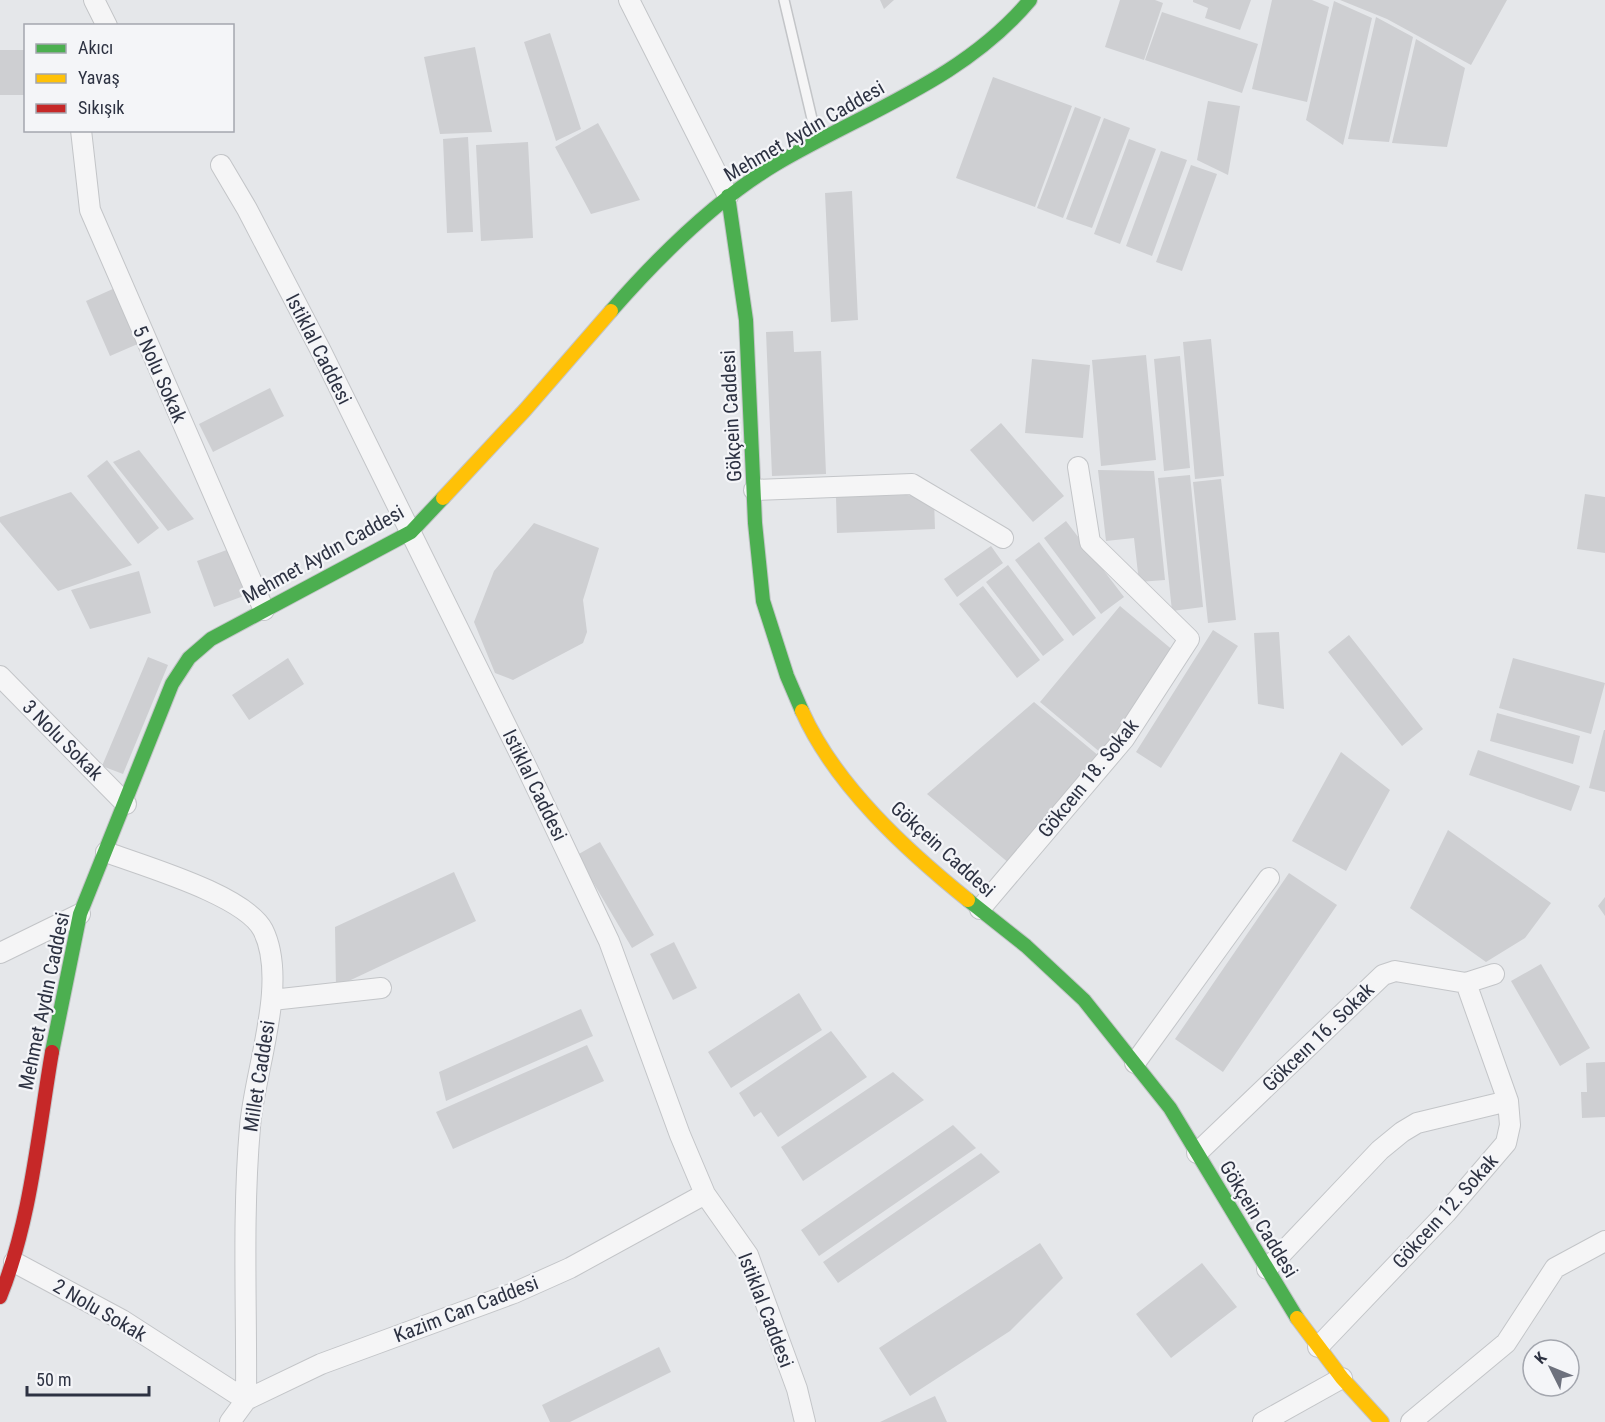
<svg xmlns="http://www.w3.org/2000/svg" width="1605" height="1422" font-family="'Roboto Condensed',sans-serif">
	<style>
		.building { fill: #cecfd2 }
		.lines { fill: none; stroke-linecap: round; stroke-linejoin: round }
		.lane-casing { stroke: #c3c5c8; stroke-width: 12 }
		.street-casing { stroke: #c3c5c8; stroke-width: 22 }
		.fast-casing { stroke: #c3c5c8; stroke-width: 16 }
		.slow-casing { stroke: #c3c5c8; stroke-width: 16 }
		.jam-casing { stroke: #c3c5c8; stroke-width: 16 }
		.lane { stroke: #f5f5f6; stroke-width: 9 }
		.street { stroke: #f5f5f6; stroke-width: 20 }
		.fast { stroke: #4caf50; stroke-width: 14 }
		.slow { stroke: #ffc107; stroke-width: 14 }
		.jam { stroke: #c62828; stroke-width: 14 }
		.labels { text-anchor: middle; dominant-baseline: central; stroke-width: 4.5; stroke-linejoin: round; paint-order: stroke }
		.street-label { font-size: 20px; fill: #2d3242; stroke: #f4f5f8 }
	</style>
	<rect width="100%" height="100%" fill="#e5e7ea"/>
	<path class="building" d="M880 0H894L884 9Z
		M1120 0H1155L1163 3 1144 60 1105 47Z
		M1193 0H1251L1240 30 1205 18 1208 8 1193 2Z
		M1272 0H1312L1329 7 1307 102 1252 89Z
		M1340 0H1507L1471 65 1387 19Z
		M1334 1 1372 18 1343 145 1306 120Z
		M1162 12 1258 44 1242 93 1145 60Z
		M1376 17 1413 37 1389 142 1348 139Z
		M550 33 581 129 556 141 524 42Z
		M1416 39 1465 68 1447 147 1392 143Z
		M475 47 492 132 440 134 424 57Z
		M0 50H26V95H0Z
		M993 77 1072 106 1035 207 956 178Z
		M1208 101 1240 106 1228 175 1197 160Z
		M1075 107 1101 117 1063 218 1037 208Z
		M1104 118 1130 128 1092 228 1066 219Z
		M598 123 640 200 591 214 555 147Z
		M468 137 473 232 447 233 443 139Z
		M1129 139 1156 149 1120 244 1094 234Z
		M528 142 533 238 481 241 476 145Z
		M1161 151 1187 160 1152 256 1126 246Z
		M1191 165 1217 174 1182 271 1156 262Z
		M852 191 858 320 831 322 825 193Z
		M115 288 140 343 110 356 86 301Z
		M793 331 794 352 821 351 826 474 772 476 766 332Z
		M1211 339 1224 476 1195 479 1183 342Z
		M1146 355 1156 460 1101 466 1092 360Z
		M1180 356 1190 468 1164 471 1154 359Z
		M1032 359 1090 365 1083 438 1025 433Z
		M270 388 284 416 213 452 199 424Z
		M1001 423 1064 496 1033 522 970 450Z
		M139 450 194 519 168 531 113 462Z
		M107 460 159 528 138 544 87 476Z
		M1098 470 1154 471 1165 580 1139 582 1134 538 1106 541Z
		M1190 475 1203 607 1172 611 1158 478Z
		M1221 479 1236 620 1208 623 1193 482Z
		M71 492 132 565 58 591 0 522V517Z
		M1585 494 1605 497V553L1577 549Z
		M907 495 934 500 935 529 837 533 836 497Z
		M1066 521 1124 597 1101 614 1044 538Z
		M534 523 599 548 583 600 587 632 583 643 513 680 495 673 474 622 494 571Z
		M1039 542 1096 618 1073 636 1015 560Z
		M991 546 1003 563 957 597 944 579Z
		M232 548 249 594 214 607 197 561Z
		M1008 565 1064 640 1043 656 986 582Z
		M139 571 151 613 90 629 71 590Z
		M983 586 1040 660 1017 678 959 604Z
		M1120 606 1181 657 1101 753 1040 702Z
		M1213 630 1238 646 1161 768 1136 752Z
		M1279 632 1284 709 1258 704 1254 633Z
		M1349 635 1423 729 1402 746 1328 652Z
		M148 657 168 665 123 774 102 766Z
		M288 658 304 684 249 720 232 695Z
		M1513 658 1605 683 1591 734 1499 708Z
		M1034 702 1099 756 1010 864 927 794Z
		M1497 713 1580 736 1573 764 1490 741Z
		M1604 730H1605V792L1589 788Z
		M1478 750 1580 786 1571 811 1469 775Z
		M1341 752 1390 790 1346 871 1292 841Z
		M1448 830 1551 903 1525 938 1486 962 1410 908Z
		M600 842 654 935 632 948 577 855Z
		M454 872 476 921 336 987 335 927Z
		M1289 873 1337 905 1223 1072 1175 1039Z
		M1605 897V916L1598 906Z
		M674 942 697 988 673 1000 650 954Z
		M1541 964 1590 1048 1560 1066 1511 981Z
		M799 993 822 1030 731 1088 708 1052Z
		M581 1009 593 1036 446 1101 439 1072Z
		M831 1031 867 1077 778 1137 761 1112 754 1117 739 1093Z
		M587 1045 604 1081 453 1149 436 1112Z
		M1605 1062V1117L1582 1118 1581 1092H1587L1586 1063Z
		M893 1072 924 1100 803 1181 781 1147Z
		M953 1125 976 1148 819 1256 801 1230Z
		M981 1153 1000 1172 838 1283 823 1262Z
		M1040 1243 1063 1278 1010 1331 910 1396 879 1348Z
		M1202 1263 1237 1307 1171 1358 1136 1314Z
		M659 1347 671 1372 570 1422H550L542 1405Z
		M935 1396 947 1422H880Z"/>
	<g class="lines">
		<defs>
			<path id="lane" d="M784 0 817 140"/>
			<path id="street" d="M94 0 107 26
				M629 0 728 196
				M81 130 90 210 264 610
				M221 165 247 209 321 351 526 766 609 941 680 1135 705 1194 748 1255 797 1389 805 1422
				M754 490 912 484 1003 538
				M0 676 126 804
				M106 852C143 866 245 895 263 930 289 982 254 1072 250 1127 242 1218 247 1310 246 1400
				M980 909 1124 739 1189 639 1090 542 1078 467
				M0 953 80 914
				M272 1000 381 988
				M1135 1063 1269 878
				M1197 1153 1383 975 1395 971 1466 983 1494 974
				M14 1262 122 1320 246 1400
				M1267 1269 1380 1150 1402 1132 1417 1123 1508 1101
				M1318 1347 1446 1213 1506 1143 1510 1125 1508 1101 1466 983
				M230 1422 246 1400 321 1364 514 1293 570 1268 705 1194
				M1263 1422 1342 1378
				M1411 1422 1506 1343 1555 1268 1605 1241"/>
			<path id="fast" d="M728 196 746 320 755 523 763 601 787 676 802 711
				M611 311C659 256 714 201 776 164 864 112 963 80 1030 0
				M968 900 1026 946 1084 1000 1170 1108 1297 1318
				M52 1052 80 914 172 684 189 658 211 639 411 532 443 498"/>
			<path id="slow" d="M443 498 525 410 611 311
				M802 711C835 785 906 850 968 900
				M1297 1318 1342 1378 1382 1422"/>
			<path id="jam" d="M0 1297C31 1220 38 1133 52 1052"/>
		</defs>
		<use href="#lane" class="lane-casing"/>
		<use href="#street" class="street-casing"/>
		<use href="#fast" class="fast-casing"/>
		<use href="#slow" class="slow-casing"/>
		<use href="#jam" class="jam-casing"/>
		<use href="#lane" class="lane"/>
		<use href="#street" class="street"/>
		<use href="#fast" class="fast"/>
		<use href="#slow" class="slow"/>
		<use href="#jam" class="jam"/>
	</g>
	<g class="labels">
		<g class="street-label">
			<text transform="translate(804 131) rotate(-30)">Mehmet Aydın Caddesi</text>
			<text transform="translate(319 349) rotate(63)">Istiklal Caddesi</text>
			<text transform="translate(160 374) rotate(66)">5 Nolu Sokak</text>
			<text transform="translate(731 416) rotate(-93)">Gökçein Caddesi</text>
			<text transform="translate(323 554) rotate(-29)">Mehmet Aydın Caddesi</text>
			<text transform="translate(63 740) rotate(45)">3 Nolu Sokak</text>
			<text transform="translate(1088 778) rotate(-51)">Gökceın 18. Sokak</text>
			<text transform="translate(535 785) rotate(64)">Istiklal Caddesi</text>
			<text transform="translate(943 849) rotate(42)">Gökçein Caddesi</text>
			<text transform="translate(44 1001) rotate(-78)">Mehmet Aydın Caddesi</text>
			<text transform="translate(1318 1037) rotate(-44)">Gökceın 16. Sokak</text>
			<text transform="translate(259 1076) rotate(-81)">Millet Caddesi</text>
			<text transform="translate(1445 1211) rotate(-48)">Gökceın 12. Sokak</text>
			<text transform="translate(1259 1219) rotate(59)">Gökçein Caddesi</text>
			<text transform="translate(466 1309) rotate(-21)">Kazim Can Caddesi</text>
			<text transform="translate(100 1310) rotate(30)">2 Nolu Sokak</text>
			<text transform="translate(766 1310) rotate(69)">Istiklal Caddesi</text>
		</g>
	</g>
	<rect x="24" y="24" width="210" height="108" fill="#f4f5f8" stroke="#a4a7af" stroke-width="1.5"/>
	<rect x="36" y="44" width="30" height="9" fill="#4caf50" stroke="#a4a7af" stroke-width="1.5"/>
	<text x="78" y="54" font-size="18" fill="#2d3242">Akıcı</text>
	<rect x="36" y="74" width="30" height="9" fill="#ffc107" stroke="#a4a7af" stroke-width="1.5"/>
	<text x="78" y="84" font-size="18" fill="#2d3242">Yavaş</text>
	<rect x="36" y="104" width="30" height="9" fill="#c62828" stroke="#a4a7af" stroke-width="1.5"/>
	<text x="78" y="114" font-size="18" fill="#2d3242">Sıkışık</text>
	<g transform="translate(1551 1368) rotate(313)"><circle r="28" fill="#f4f5f8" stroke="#a4a7af" stroke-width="1.5"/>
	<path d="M0-4.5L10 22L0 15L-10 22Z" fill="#6d717d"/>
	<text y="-9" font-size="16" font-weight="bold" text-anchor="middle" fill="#2d3242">K</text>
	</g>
	<path d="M27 1386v9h122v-9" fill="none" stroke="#2d3242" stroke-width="3"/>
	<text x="36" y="1386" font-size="18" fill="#2d3242" stroke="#f4f5f8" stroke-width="4.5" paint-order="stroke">50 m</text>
</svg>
